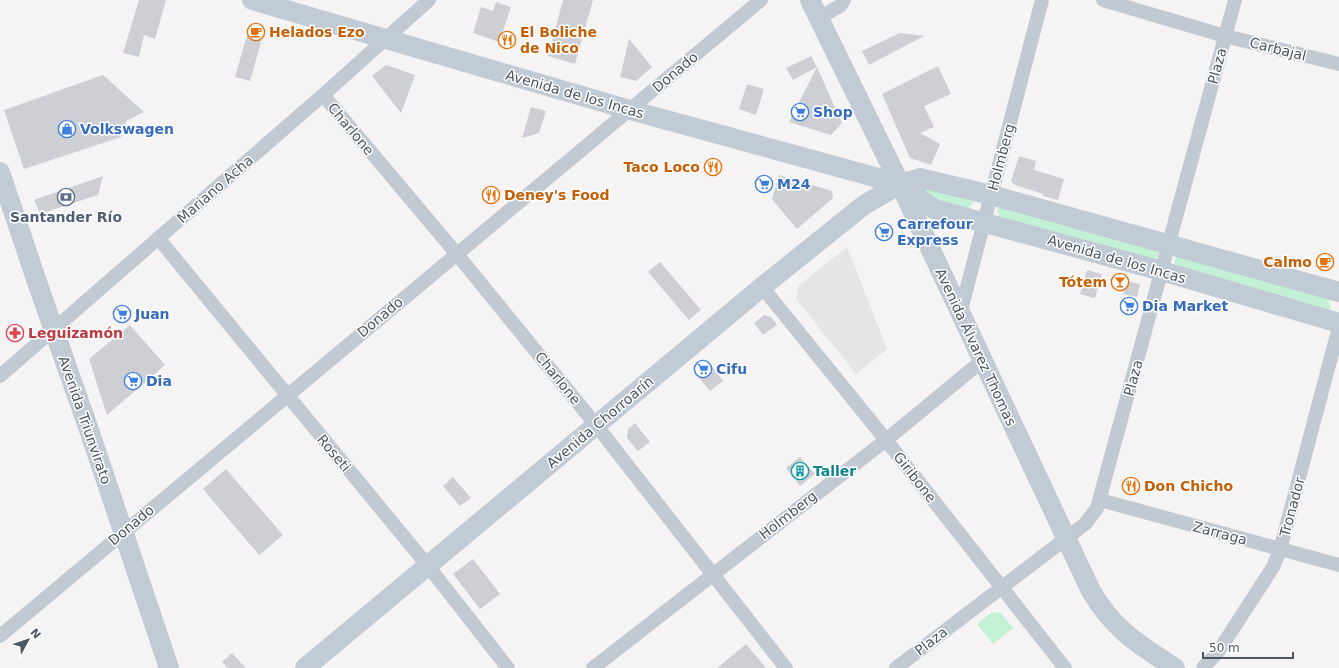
<svg xmlns="http://www.w3.org/2000/svg" width="1339" height="668" font-family="'DejaVu Sans',sans-serif">
	<style>
		.education { fill: #e6e4e5 }
		.green { fill: #c3f1d5 }
		.building { fill: #cdcfd5 }
		.lines { fill: none; stroke-linecap: round; stroke-linejoin: round }
		.street { stroke: #c1cad2; stroke-width: 14 }
		.secondary { stroke: #c1cbd6; stroke-width: 20 }
		.labels { text-anchor: middle; dominant-baseline: central; stroke-width: 3; stroke-linejoin: round; paint-order: stroke }
		.food-label { font-size: 14px; font-weight: bold; fill: #c56008; stroke: #fff; text-anchor: start }
		.street-label { font-size: 14px; fill: #4a5661; stroke: #fff }
		.shop-label { font-size: 14px; font-weight: bold; fill: #366cbe; stroke: #fff; text-anchor: start }
		.service-label { font-size: 14px; font-weight: bold; fill: #4e5e75; stroke: #fff }
		.health-label { font-size: 14px; font-weight: bold; fill: #be3a42; stroke: #fff; text-anchor: start }
		.culture-label { font-size: 14px; font-weight: bold; fill: #0d838f; stroke: #fff; text-anchor: start }
	</style>
	<rect width="100%" height="100%" fill="#f5f3f3"/>
	<path class="education" d="M847 247 887 349 856 374 796 299 798 286Z"/>
	<path class="green" d="M924 186 972 200 973 203 968 209 926 198 922 193Z
		M999 207 1157 249 1159 253 1157 258 1153 260 1000 217 997 210Z
		M1176 256 1328 299 1331 308 1327 312 1179 267 1174 263Z
		M992 612 1001 613 1013 628 993 644 977 624Z"/>
	<path class="building" d="M139 0H166L155 39 144 35 139 57 123 53Z
		M563 0H593L575 64 548 56Z
		M496 2 511 7 499 42 473 33 481 7 493 11Z
		M249 28 264 32 250 81 235 77Z
		M900 33 924 36 869 65 862 51Z
		M629 39 652 67 636 81 620 77Z
		M811 56 817 67 793 80 786 68Z
		M386 65 415 75 401 113 372 76Z
		M938 66 951 94 924 106 934 127 920 133 940 144 931 165 910 158 882 94Z
		M817 67 842 123 831 135 789 122Z
		M103 75 144 112 126 121 121 137 24 169 4 110Z
		M747 84 764 89 756 115 739 109Z
		M531 107 546 111 539 133 522 138Z
		M1019 156 1036 161 1034 170 1064 179 1058 200 1043 196V194L1015 185 1011 181Z
		M779 175 832 191 833 198 797 229 772 199Z
		M103 176 98 195 40 214 34 200Z
		M660 262 701 310 689 320 648 272Z
		M1087 270 1102 274 1095 298 1080 294Z
		M1126 281 1140 284 1137 297 1123 294Z
		M764 315 771 317 777 325 763 335 754 323Z
		M130 325 165 365 107 415 89 359Z
		M708 362 723 381 710 391 695 373Z
		M635 423 650 442 638 451 627 438 628 429Z
		M800 457 815 474 800 486 786 468Z
		M226 469 283 535 259 555 203 489Z
		M453 477 471 498 460 506 443 486Z
		M473 559 500 594 480 609 453 574Z
		M746 644 766 668H717Z
		M232 653 246 668H228L222 662Z"/>
	<g class="lines">
		<path class="street" d="M1103 0 1225 36 1339 64
			M819 18 840 6 844 0
			M323 95 456 253 596 425 786 668
			M158 238 428 566 508 668
			M762 287 886 440 1065 668
			M960 314 1042 0
			M0 376 323 95 429 0
			M1100 500 1339 565
			M0 636 761 0
			M593 668 886 440 983 360
			M896 668 1085 524 1097 508 1235 0
			M1203 668 1218 652 1273 567 1280 550 1339 327"/>
		<path class="secondary" d="M252 0 630 110 900 184 934 209 1162 271 1339 323
			M810 0 900 184 1091 591C1114 630 1138 644 1175 668
			M0 172 37 282 87 424 169 668
			M305 668 762 287 864 205 900 184 920 178 991 195 1339 292"/>
	</g>
	<defs>
		<symbol id="cafe-ring" viewBox="-11 -11 22 22"><circle r="9.5" fill="#fff" stroke="#e8710a" stroke-width="1.5"/><path d="M-5.5-4.5H6V0H3Q3 3.5 0 3.5H-2.5Q-5.5 3.5-5.5 0ZM3-3.2v2h1.7v-2ZM-6 4.5H4V6H-6Z" fill="#e8710a"/></symbol>
		<symbol id="restaurant-ring" viewBox="-11 -11 22 22"><circle r="9.5" fill="#fff" stroke="#e8710a" stroke-width="1.5"/><path d="M-5-6h1v4h1v-4h1v4h1v-4h1v5L-1.5 .5V6h-2V.5L-5-1ZM5-6V6H3V1.5H1.5Q1.5-4 5-6Z" fill="#e8710a"/></symbol>
		<symbol id="supermarket-ring" viewBox="-11 -11 22 22"><circle r="9.5" fill="#fff" stroke="#3f7fe0" stroke-width="1.5"/><path d="M-6-5.5h2.5l.6 2H6L4.5 2H-2.5L-4.4-4H-6ZM-1.5 3.2a1.3 1.3 0 1 0 .1 0ZM3 3.2a1.3 1.3 0 1 0 .1 0Z" fill="#3f7fe0"/></symbol>
		<symbol id="shop-ring" viewBox="-11 -11 22 22"><circle r="9.5" fill="#fff" stroke="#3f7fe0" stroke-width="1.5"/><path d="M-5-2.5h2.3a2.7 3.5 0 0 1 5.4 0H5L5.5 6h-11ZM-1.5-2.5h3a1.5 2.3 0 0 0-3 0Z" fill="#3f7fe0"/></symbol>
		<symbol id="bank-ring" viewBox="-11 -11 22 22"><circle r="9.5" fill="#fff" stroke="#5c6f8a" stroke-width="1.5"/><path d="M-6-4H6V4H-6ZM0-2.3a2.3 2.3 0 1 0 0 4.6a2.3 2.3 0 1 0 0-4.6Z" fill="#5c6f8a"/></symbol>
		<symbol id="bar-ring" viewBox="-11 -11 22 22"><circle r="9.5" fill="#fff" stroke="#e8710a" stroke-width="1.5"/><path d="M-6-5H6L.8 .8V4.5H3.5V6h-7V4.5H-.8V.8Z" fill="#e8710a"/></symbol>
		<symbol id="pharmacy-ring" viewBox="-11 -11 22 22"><circle r="9.5" fill="#fff" stroke="#e0444e" stroke-width="1.5"/><path d="M-2-6h4v4h4v4h-4v4h-4v-4h-4v-4h4Z" fill="#e0444e"/></symbol>
		<symbol id="building-ring" viewBox="-11 -11 22 22"><circle r="9.5" fill="#fff" stroke="#0f9aa8" stroke-width="1.5"/><path d="M-4-6H4V6H1V3H-1V6H-4ZM-2.5-4.3h1.7v1.8h-1.7ZM.8-4.3h1.7v1.8H.8ZM-2.5-1h1.7V.8h-1.7ZM.8-1h1.7V.8H.8Z" fill="#0f9aa8"/></symbol>
	</defs>
	<g fill-rule="evenodd">
		<use href="#cafe-ring" x="246" y="22" width="20" height="20"/>
		<use href="#restaurant-ring" x="497" y="30" width="20" height="20"/>
		<use href="#supermarket-ring" x="790" y="102" width="20" height="20"/>
		<use href="#shop-ring" x="57" y="119" width="20" height="20"/>
		<use href="#restaurant-ring" x="703" y="157" width="20" height="20"/>
		<use href="#supermarket-ring" x="754" y="174" width="20" height="20"/>
		<use href="#restaurant-ring" x="481" y="185" width="20" height="20"/>
		<use href="#bank-ring" x="56" y="187" width="20" height="20"/>
		<use href="#supermarket-ring" x="874" y="222" width="20" height="20"/>
		<use href="#cafe-ring" x="1315" y="252" width="20" height="20"/>
		<use href="#bar-ring" x="1110" y="272" width="20" height="20"/>
		<use href="#supermarket-ring" x="1119" y="296" width="20" height="20"/>
		<use href="#supermarket-ring" x="112" y="304" width="20" height="20"/>
		<use href="#pharmacy-ring" x="5" y="323" width="20" height="20"/>
		<use href="#supermarket-ring" x="693" y="359" width="20" height="20"/>
		<use href="#supermarket-ring" x="123" y="371" width="20" height="20"/>
		<use href="#building-ring" x="790" y="461" width="20" height="20"/>
		<use href="#restaurant-ring" x="1121" y="476" width="20" height="20"/>
	</g>
	<g class="labels">
		<g class="food-label">
			<text x="269" y="32">Helados Ezo</text>
			<text x="520" y="32">El Boliche<tspan x="520" dy="16">de Nico</tspan></text>
			<text x="700" y="167" text-anchor="end">Taco Loco</text>
			<text x="504" y="195">Deney's Food</text>
			<text x="1312" y="262" text-anchor="end">Calmo</text>
			<text x="1107" y="282" text-anchor="end">Tótem</text>
			<text x="1144" y="486">Don Chicho</text>
		</g>
		<g class="street-label">
			<text transform="translate(1278 49) rotate(14)">Carbajal</text>
			<text transform="translate(1217 66) rotate(-75)">Plaza</text>
			<text transform="translate(675 72) rotate(-40)">Donado</text>
			<text transform="translate(575 94) rotate(16)">Avenida de los Incas</text>
			<text transform="translate(351 129) rotate(50)">Charlone</text>
			<text transform="translate(1001 157) rotate(-75)">Holmberg</text>
			<text transform="translate(215 189) rotate(-41)">Mariano Acha</text>
			<text transform="translate(1117 259) rotate(16)">Avenida de los Incas</text>
			<text transform="translate(380 317) rotate(-40)">Donado</text>
			<text transform="translate(976 347) rotate(65)">Avenida Álvarez Thomas</text>
			<text transform="translate(558 378) rotate(51)">Charlone</text>
			<text transform="translate(1133 378) rotate(-75)">Plaza</text>
			<text transform="translate(85 420) rotate(71)">Avenida Triunvirato</text>
			<text transform="translate(600 422) rotate(-40)">Avenida Chorroarín</text>
			<text transform="translate(334 453) rotate(50)">Roseti</text>
			<text transform="translate(915 477) rotate(52)">Giribone</text>
			<text transform="translate(1292 507) rotate(-75)">Tronador</text>
			<text transform="translate(788 515) rotate(-38)">Holmberg</text>
			<text transform="translate(131 525) rotate(-40)">Donado</text>
			<text transform="translate(1220 533) rotate(15)">Zarraga</text>
			<text transform="translate(931 641) rotate(-38)">Plaza</text>
		</g>
		<g class="shop-label">
			<text x="813" y="112">Shop</text>
			<text x="80" y="129">Volkswagen</text>
			<text x="777" y="184">M24</text>
			<text x="897" y="224">Carrefour<tspan x="897" dy="16">Express</tspan></text>
			<text x="1142" y="306">Dia Market</text>
			<text x="135" y="314">Juan</text>
			<text x="716" y="369">Cifu</text>
			<text x="146" y="381">Dia</text>
		</g>
		<g class="service-label">
			<text x="66" y="217">Santander Río</text>
		</g>
		<g class="health-label">
			<text x="28" y="333">Leguizamón</text>
		</g>
		<g class="culture-label">
			<text x="813" y="471">Taller</text>
		</g>
	</g>
	<g transform="translate(28 640) rotate(50)" stroke="#ffffff" stroke-width="3" paint-order="stroke">
	<path d="M0-3L7 15L0 10L-7 15Z" fill="#4a5661"/>
	<text y="-6" font-size="11" font-weight="bold" text-anchor="middle" fill="#4a5661">N</text>
	</g>
	<path d="M1203 652v6h90v-6" fill="none" stroke="#4a5661" stroke-width="2"/>
	<text x="1209" y="652" font-size="12" fill="#4a5661" stroke="#ffffff" stroke-width="3" paint-order="stroke">50 m</text>
</svg>
